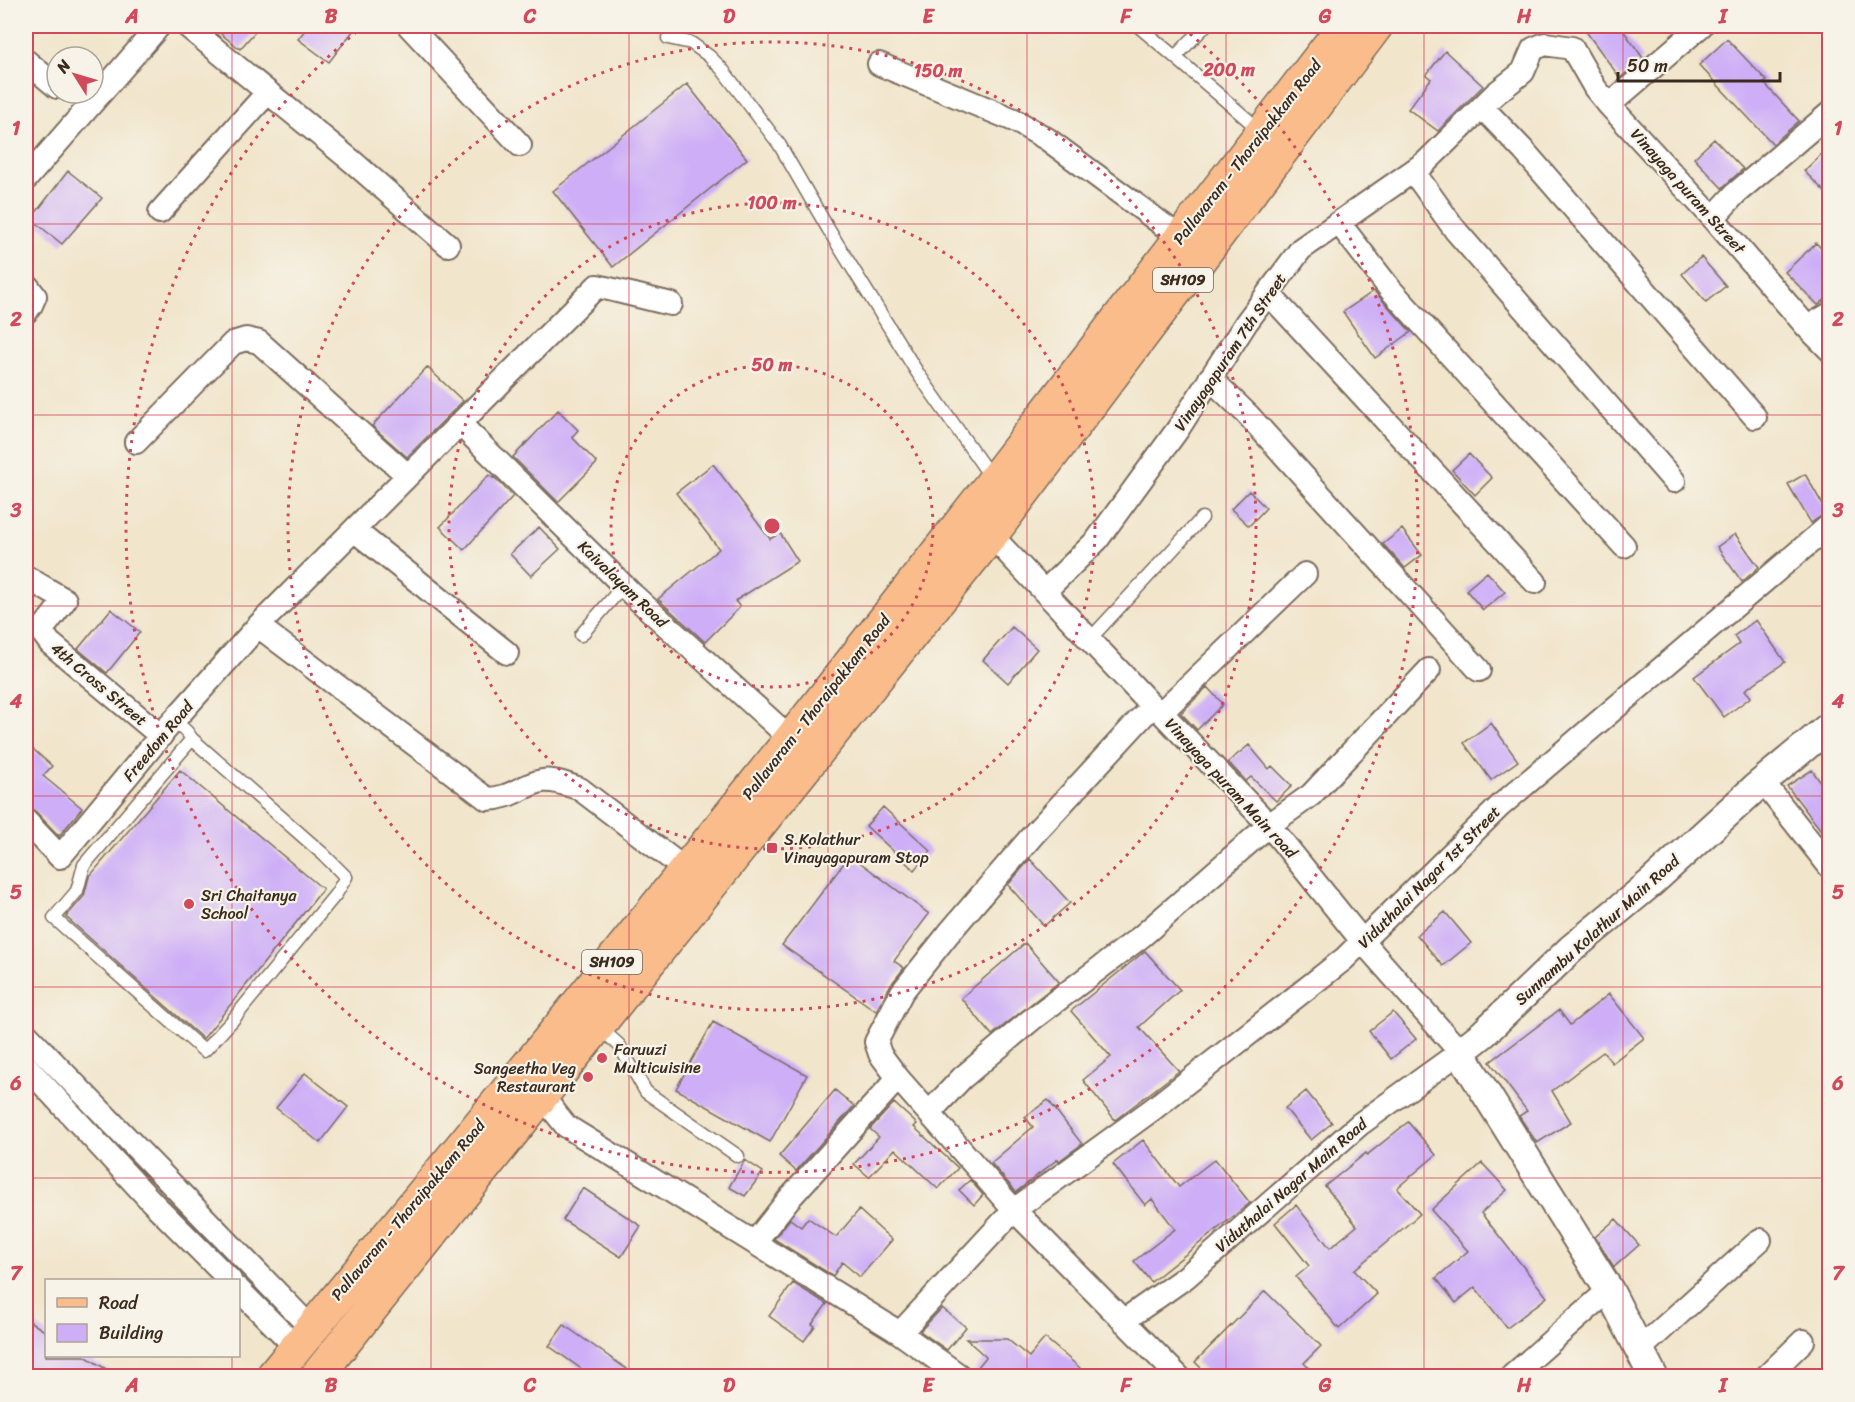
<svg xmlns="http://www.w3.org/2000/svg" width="1855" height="1402" font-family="Sriracha,sans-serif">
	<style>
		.building { fill: #cdaef7 }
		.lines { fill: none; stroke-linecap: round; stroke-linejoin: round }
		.service-casing { stroke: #7b6b5b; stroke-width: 15 }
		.minor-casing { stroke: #7b6b5b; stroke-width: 26 }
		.tertiary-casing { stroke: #7b6b5b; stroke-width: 32 }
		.primary-casing { stroke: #7b6b5b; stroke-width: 36 }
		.service { stroke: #fff; stroke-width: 12 }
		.minor { stroke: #fff; stroke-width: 22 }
		.tertiary { stroke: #fff; stroke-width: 28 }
		.primary { stroke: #f9bc8a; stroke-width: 33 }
		.grid { fill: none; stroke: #d1495b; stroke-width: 1.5; stroke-opacity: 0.55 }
		.ring { fill: none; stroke: #d1495b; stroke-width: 3; stroke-dasharray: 3 6 }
		.poi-dot { fill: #d1495b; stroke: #f7f3e8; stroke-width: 2 }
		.labels { text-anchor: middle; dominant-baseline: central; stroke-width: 4.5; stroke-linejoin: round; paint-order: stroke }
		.shield { fill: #f7f3e8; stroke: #73665b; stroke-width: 1.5 }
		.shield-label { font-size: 15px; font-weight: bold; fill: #3b2a1e }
		.street-label { font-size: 16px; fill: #3b2a1e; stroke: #f7f3e8 }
		.poi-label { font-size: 16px; fill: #3b2a1e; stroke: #f7f3e8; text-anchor: start }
		.centre { fill: #d1495b; stroke: #f7f3e8; stroke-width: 3 }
		.ring-label { font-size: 18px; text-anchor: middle; font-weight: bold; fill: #d1495b; stroke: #f7f3e8; stroke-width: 4.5; stroke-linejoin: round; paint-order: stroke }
		.neatline { fill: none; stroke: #d1495b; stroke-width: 2 }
		.grid-label { font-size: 20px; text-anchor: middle; font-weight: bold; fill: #d1495b }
	</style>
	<rect width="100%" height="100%" fill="#f7f3e8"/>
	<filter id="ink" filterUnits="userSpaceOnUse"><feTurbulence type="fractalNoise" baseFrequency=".0167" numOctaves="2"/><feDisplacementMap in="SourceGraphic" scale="12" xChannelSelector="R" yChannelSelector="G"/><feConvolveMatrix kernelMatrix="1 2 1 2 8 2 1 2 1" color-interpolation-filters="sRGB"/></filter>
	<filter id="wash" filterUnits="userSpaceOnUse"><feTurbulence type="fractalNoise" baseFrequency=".008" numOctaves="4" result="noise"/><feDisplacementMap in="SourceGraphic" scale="24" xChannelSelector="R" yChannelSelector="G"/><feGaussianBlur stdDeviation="1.35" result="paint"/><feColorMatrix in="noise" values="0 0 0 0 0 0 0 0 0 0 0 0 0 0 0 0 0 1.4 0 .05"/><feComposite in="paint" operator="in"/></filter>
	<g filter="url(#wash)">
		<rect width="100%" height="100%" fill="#f1e5cb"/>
		<g id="blocks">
			<path class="building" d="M211 26H260L240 49Z
				M308 26H357L329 62 298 39Z
				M1582 26H1620L1643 58 1620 78Z
				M1727 39 1767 81 1764 83 1799 121 1773 144 1699 65Z
				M1445 51 1483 86 1438 131 1408 109 1431 79 1426 75Z
				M687 84 747 159 613 267 553 191Z
				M1714 139 1743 169 1722 188 1694 158Z
				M1830 146V197L1804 171Z
				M68 171 102 198 62 244 31 219Z
				M1816 243 1830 257V296L1818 305 1785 272Z
				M1701 257 1726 286 1706 302 1682 274Z
				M1374 291 1411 332 1375 358 1343 312Z
				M427 367 463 401 407 457 372 426Z
				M558 410 578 430 572 437 597 463 558 502 513 457Z
				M1469 454 1492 478 1475 495 1452 470Z
				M713 464 770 539 780 533 798 561 735 601 740 607 705 642 658 599 719 549 676 493Z
				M1805 474 1827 512 1811 523 1788 484Z
				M489 475 493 478 494 477 513 496 464 550 440 527Z
				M1249 491 1266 508 1249 526 1231 509Z
				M539 527 560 549 531 576 510 554Z
				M1402 529 1422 555 1405 568 1383 544Z
				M1735 534 1759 567 1742 582 1717 547Z
				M1487 572 1505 592 1483 610 1466 590Z
				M111 609 140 632 107 673 78 649Z
				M1756 620 1785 662 1745 690 1751 697 1724 717 1694 677 1739 644 1734 636Z
				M1012 627 1037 649 1008 683 983 660Z
				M1207 687 1223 704 1197 730 1181 713Z
				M1491 723 1518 761 1491 780 1464 743Z
				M26 743 52 766 43 776 82 808 59 836 36 812 26 808Z
				M1249 745 1269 769 1272 766 1292 786 1276 801 1251 777 1246 781 1228 762Z
				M180 770 323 889 203 1039 66 917 84 896 89 877Z
				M1812 770 1830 796V842L1787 786Z
				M883 807 931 851 914 870 866 826Z
				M850 855 929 914 894 961 904 968 890 986 876 1011 782 945Z
				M1030 859 1070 903 1044 926 1008 885Z
				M1445 912 1471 943 1443 966 1417 935Z
				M1025 943 1059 982 992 1035 961 998Z
				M1145 951 1180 990 1139 1027 1179 1071 1115 1120 1083 1080 1111 1057 1071 1011Z
				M1609 994 1644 1038 1612 1063 1603 1052 1552 1091 1571 1122 1537 1143 1519 1116 1527 1111 1490 1062 1559 1010 1570 1025Z
				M1393 1012 1416 1039 1391 1059 1369 1031Z
				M713 1022 807 1075 770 1142 676 1089Z
				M305 1073 348 1107 320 1143 276 1108Z
				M835 1090 854 1106 796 1171 779 1156Z
				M1306 1091 1332 1123 1311 1140 1285 1108Z
				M1048 1100 1082 1144 1059 1161 1058 1159 1016 1192 991 1163 1033 1127 1025 1117Z
				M894 1103 917 1124 914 1127 958 1168 938 1189 895 1149 869 1177 854 1164 879 1137 870 1129Z
				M1408 1122 1436 1155 1397 1188 1420 1214 1354 1270 1377 1294 1339 1329 1296 1277 1309 1266 1275 1223 1296 1205 1330 1248 1357 1226 1325 1186 1366 1153 1367 1155Z
				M1143 1140 1179 1187 1215 1159 1250 1203 1151 1282 1134 1261 1175 1229 1152 1199 1145 1205 1113 1164Z
				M745 1160 763 1172 745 1196 729 1187Z
				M1482 1163 1507 1190 1481 1213 1547 1297 1507 1328 1475 1287 1456 1303 1436 1278 1468 1251 1431 1210Z
				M970 1180 983 1195 974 1205 959 1190Z
				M583 1188 641 1226 621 1257 563 1220Z
				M859 1210 892 1240 860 1277 842 1262 833 1276 774 1239 790 1219 801 1227 808 1218 836 1237Z
				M1616 1219 1639 1245 1614 1267 1595 1237Z
				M793 1283 827 1304 812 1324 815 1326 804 1341 769 1316Z
				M1265 1291 1321 1346 1304 1363 1317 1377H1210L1195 1362Z
				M942 1308 966 1327 947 1350 920 1331Z
				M26 1319 46 1332V1356H85L119 1377H26Z
				M564 1325 638 1377H593L549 1346Z
				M1045 1338 1080 1368 1072 1377H973V1373L986 1357 966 1339H1007L1029 1357Z"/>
		</g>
	</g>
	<g filter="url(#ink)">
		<use href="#blocks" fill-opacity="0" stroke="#7b6b5b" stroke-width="1.5"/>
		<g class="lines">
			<defs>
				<path id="service" d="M1138 26 1175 57 1205 26
					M668 38 691 43 709 56 722 69 779 144 830 232 917 372 993 480
					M1175 57 1261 131
					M581 635 623 586
					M1090 639 1202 518
					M174 720 187 732 192 739 323 854 346 877 336 894 231 1022 204 1051 54 918 77 891 84 865 192 739
					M599 1027 619 1045 646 1092 738 1156"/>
				<path id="minor" d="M187 26 353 162 448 245
					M409 26 520 145
					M26 61 57 87
					M879 64 1014 120 1047 139 1181 238
					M1609 105 1701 26
					M1482 107 1524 151 1755 417
					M1413 171 1456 231 1674 481
					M26 179 159 26
					M160 212 268 92
					M1713 218 1735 194 1830 113
					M1339 223 1390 289 1624 546
					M26 284 35 296 31 305 26 312
					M1268 293 1535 582
					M671 304 597 286 258 626 487 799C510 799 522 785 542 781 555 779 568 785 580 789L686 870
					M1807 327 1830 314
					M1210 378 1248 415 1479 670
					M460 424 633 595 791 739
					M136 442 233 343 246 339 259 342 407 475
					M980 526 991 535 1152 706 1160 711 1269 825 1363 942 1460 1052 1360 1124 1186 1277 1123 1321
					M354 530 507 653
					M26 577 65 600 41 631 50 643 161 736
					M1045 591 1097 540 1178 429 1246 323 1301 249 1426 162 1495 94 1523 72 1533 49 1545 44 1572 48 1595 88 1609 105 1713 218 1807 327 1830 350
					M1152 706 1032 836 949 933 902 992 876 1042 880 1054 898 1078 1014 1210 1178 1376
					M1160 711 1166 708 1305 574
					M1763 782 1830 867
					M26 821 60 857 167 728 258 626
					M26 1034 311 1328
					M26 1066 152 1202 230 1280
					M542 1096 566 1126 900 1333 960 1376
					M929 1113 962 1078 1031 1020 1142 936 1269 825 1311 795 1429 670
					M755 1242 788 1200 898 1078
					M238 1289 296 1347
					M900 1333 1014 1210 1153 1109 1344 959 1501 805 1830 525
					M1639 1350 1760 1240
					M1512 1376 1609 1290
					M1767 1376 1803 1341"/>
				<path id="tertiary" d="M1653 1376 1609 1290 1460 1052 1483 1034 1571 949 1652 882 1755 788 1830 726"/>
				<path id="primary" d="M273 1376 545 1045 791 739 985 492 1344 26
					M317 1376 991 535 1376 26"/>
			</defs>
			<use href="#service" class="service-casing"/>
			<use href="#minor" class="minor-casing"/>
			<use href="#tertiary" class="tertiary-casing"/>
			<use href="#primary" class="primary-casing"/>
			<use href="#service" class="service"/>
			<use href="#minor" class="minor"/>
			<use href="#tertiary" class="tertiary"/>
			<use href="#primary" class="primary"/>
		</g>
	</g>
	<path class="grid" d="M232 26V1280M431 26V1376M629 26V1376M828 26V1376M1027 26V1376M1226 26V1376M1424 26V1376M1623 26V1376M26 224H1830M26 415H1830M26 606H1830M26 796H1830M26 987H1830M26 1178H1830M232 1356V1376"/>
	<g class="ring">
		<circle cx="772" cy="526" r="161"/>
		<circle cx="772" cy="526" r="323"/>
		<circle cx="772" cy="526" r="484"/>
		<path d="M1183 28A646 646 0 1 1 361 28"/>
	</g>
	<g class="poi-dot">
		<rect x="766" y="842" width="12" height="12" rx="3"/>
		<circle cx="189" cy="904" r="6"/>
		<circle cx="602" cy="1058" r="6"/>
		<circle cx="588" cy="1077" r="6"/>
	</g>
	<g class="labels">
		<g class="shield">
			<rect x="1153" y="268" width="60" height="24" rx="4.5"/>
			<rect x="582" y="950" width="60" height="24" rx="4.5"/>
		</g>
		<g class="shield-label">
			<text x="1183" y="280">SH109</text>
			<text x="612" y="962">SH109</text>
		</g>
		<g class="street-label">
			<text transform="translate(1247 152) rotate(-52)">Pallavaram - Thoraipakkam Road</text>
			<text transform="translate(1688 191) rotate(48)">Vinayaga puram Street</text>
			<text transform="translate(1230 352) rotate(-56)">Vinayagapuram 7th Street</text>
			<text transform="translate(623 584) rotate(44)">Kaivalayam Road</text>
			<text transform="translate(99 684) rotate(40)">4th Cross Street</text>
			<text transform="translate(816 707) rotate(-52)">Pallavaram - Thoraipakkam Road</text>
			<text transform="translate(158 741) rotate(-50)">Freedom Road</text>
			<text transform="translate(1231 788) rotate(47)">Vinayaga puram Main road</text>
			<text transform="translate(1429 877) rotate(-45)">Viduthalai Nagar 1st Street</text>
			<text transform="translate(1597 930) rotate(-42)">Sunnambu Kolathur Main Road</text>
			<text transform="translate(1291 1185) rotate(-41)">Viduthalai Nagar Main Road</text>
			<text transform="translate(408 1210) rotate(-50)">Pallavaram - Thoraipakkam Road</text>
		</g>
		<g class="poi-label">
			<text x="784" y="839">S.Kolathur<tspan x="784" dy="18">Vinayagapuram Stop</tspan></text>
			<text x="201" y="895">Sri Chaitanya<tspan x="201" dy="18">School</tspan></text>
			<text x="614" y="1049">Faruuzi<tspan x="614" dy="18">Multicuisine</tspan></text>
			<text x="576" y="1068" text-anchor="end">Sangeetha Veg<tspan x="576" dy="18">Restaurant</tspan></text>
		</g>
	</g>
	<circle cx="772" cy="526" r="9" class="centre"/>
	<g class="ring-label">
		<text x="1229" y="76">200 m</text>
		<text x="938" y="77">150 m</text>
		<text x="772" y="209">100 m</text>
		<text x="772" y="371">50 m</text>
	</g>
	<rect width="1855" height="1402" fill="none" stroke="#f7f3e8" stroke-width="66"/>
	<rect x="45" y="1279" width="195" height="78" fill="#f7f3e8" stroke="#aca397" stroke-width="1.5"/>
	<rect x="57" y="1298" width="30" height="9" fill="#f9bc8a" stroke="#aca397" stroke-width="1.5"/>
	<text x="99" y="1309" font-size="18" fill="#3b2a1e">Road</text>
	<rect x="57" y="1324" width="30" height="18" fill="#cdaef7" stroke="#aca397" stroke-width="1.5"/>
	<text x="99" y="1339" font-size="18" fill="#3b2a1e">Building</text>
	<g transform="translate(75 75) rotate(307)"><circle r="28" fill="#f7f3e8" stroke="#aca397" stroke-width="1.5"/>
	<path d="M0-4.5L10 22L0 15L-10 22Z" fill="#d1495b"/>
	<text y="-9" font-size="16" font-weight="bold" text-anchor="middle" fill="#3b2a1e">N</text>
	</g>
	<path d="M1618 72v9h162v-9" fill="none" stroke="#3b2a1e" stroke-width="3"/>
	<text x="1627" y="72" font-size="18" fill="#3b2a1e" stroke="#f7f3e8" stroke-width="4.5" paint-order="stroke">50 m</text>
	<rect x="33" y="33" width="1789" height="1336" class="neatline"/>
	<g class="grid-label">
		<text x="132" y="23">A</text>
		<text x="331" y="23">B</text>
		<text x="530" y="23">C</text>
		<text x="729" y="23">D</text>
		<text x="928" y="23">E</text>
		<text x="1126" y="23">F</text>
		<text x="1325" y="23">G</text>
		<text x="1524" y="23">H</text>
		<text x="1723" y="23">I</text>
		<text x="16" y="135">1</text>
		<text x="1838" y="135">1</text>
		<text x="16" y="326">2</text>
		<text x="1838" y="326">2</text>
		<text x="16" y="517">3</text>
		<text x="1838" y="517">3</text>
		<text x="16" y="708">4</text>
		<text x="1838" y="708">4</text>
		<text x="16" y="899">5</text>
		<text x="1838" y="899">5</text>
		<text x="16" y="1090">6</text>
		<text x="1838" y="1090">6</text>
		<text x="16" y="1280">7</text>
		<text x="1838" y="1280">7</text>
		<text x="132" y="1392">A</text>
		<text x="331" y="1392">B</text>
		<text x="530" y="1392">C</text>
		<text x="729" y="1392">D</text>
		<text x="928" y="1392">E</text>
		<text x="1126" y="1392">F</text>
		<text x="1325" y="1392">G</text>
		<text x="1524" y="1392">H</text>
		<text x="1723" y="1392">I</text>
	</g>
</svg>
